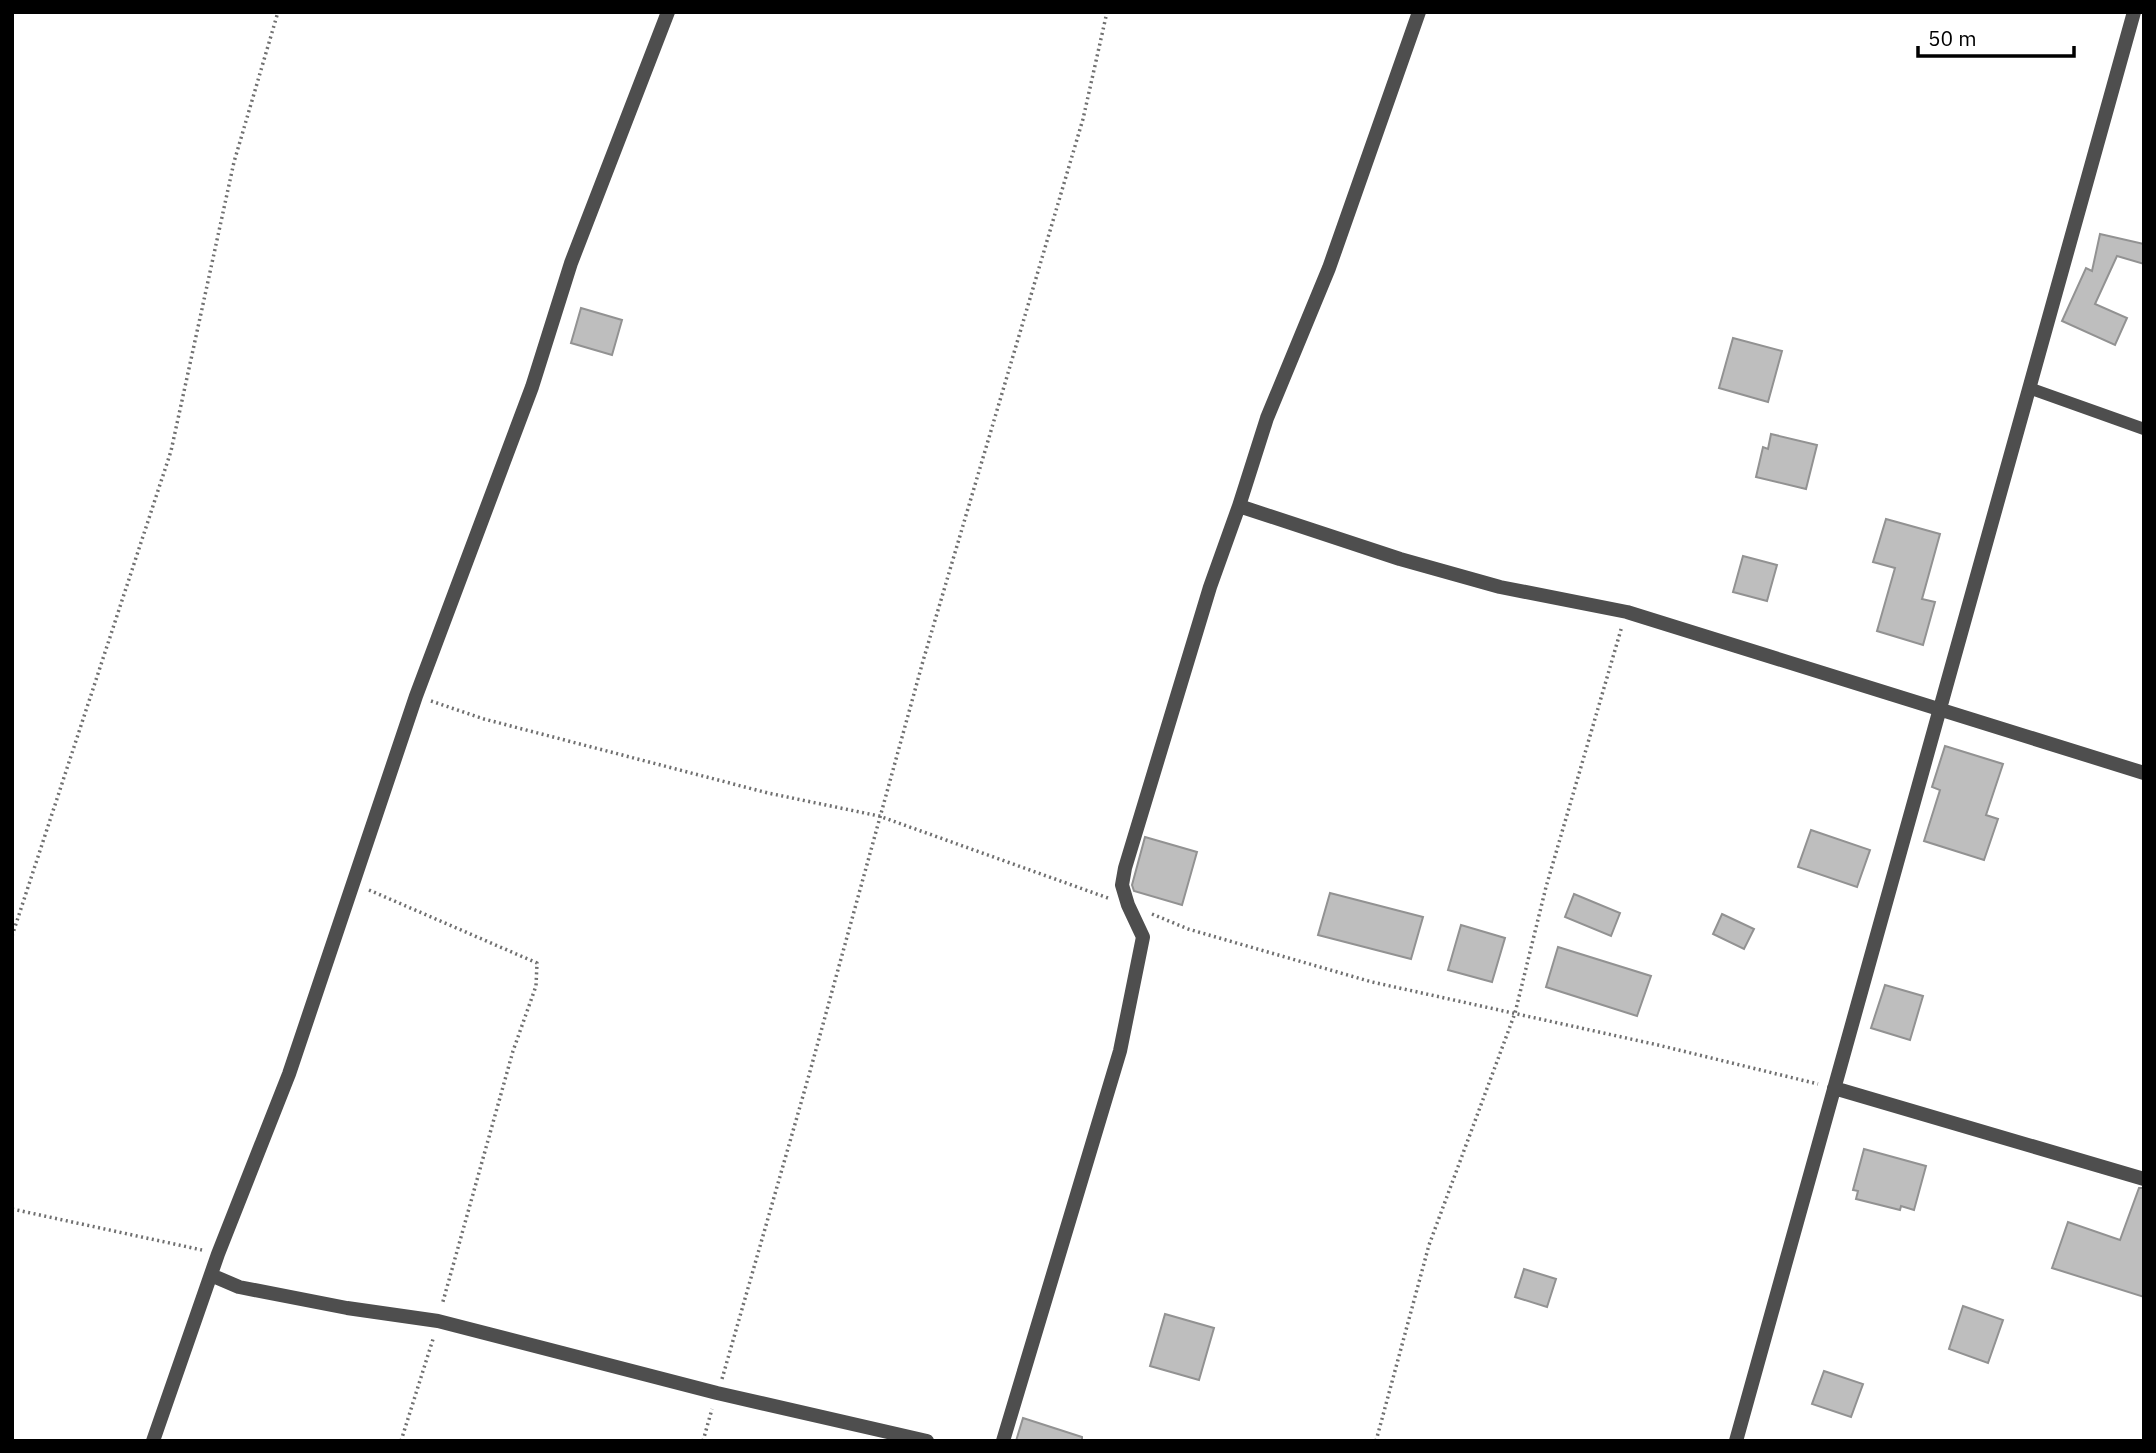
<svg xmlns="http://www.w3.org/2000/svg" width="2156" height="1453" font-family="'IBM Plex Sans',sans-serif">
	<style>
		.building { fill: #bebebe; stroke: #929292; stroke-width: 2 }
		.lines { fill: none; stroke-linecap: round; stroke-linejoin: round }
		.path { stroke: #707070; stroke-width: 3.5; stroke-dasharray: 2 3.5; stroke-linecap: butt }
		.lane { stroke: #4e4e4e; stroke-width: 12 }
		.street { stroke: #4e4e4e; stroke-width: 14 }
	</style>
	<rect width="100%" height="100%" fill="#fff"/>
	<path class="building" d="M2100 234 2144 244V264L2117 256 2095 304 2127 318 2115 345 2062 321 2086 268 2092 271Z
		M581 308 622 320 612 355 571 343Z
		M1733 338 1782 351 1768 402 1719 388Z
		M1771 434 1817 445 1806 489 1756 477 1763 447 1768 449Z
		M1886 519 1940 534 1922 599 1935 602 1923 645 1877 631 1895 568 1873 562Z
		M1743 556 1777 565 1767 601 1733 592Z
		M1945 746 2003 764 1986 815 1998 819 1984 860 1924 841 1940 790 1932 787Z
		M1811 830 1870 850 1857 887 1798 867Z
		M1145 837 1197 852 1182 905 1134 891 1132 885Z
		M1330 893 1423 917 1411 959 1318 935Z
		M1574 894 1620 913 1611 936 1565 917Z
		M1722 914 1754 929 1744 949 1713 934Z
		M1461 925 1505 938 1492 982 1448 970Z
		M1558 947 1651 976 1637 1016 1546 987Z
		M1885 985 1923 996 1910 1040 1871 1028Z
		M1864 1149 1926 1166 1914 1210 1901 1206 1900 1210 1856 1199 1858 1191 1853 1190Z
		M2139 1188H2144V1297L2052 1268 2068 1222 2120 1240Z
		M1524 1269 1556 1279 1547 1307 1515 1297Z
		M1963 1306 2003 1320 1988 1363 1949 1349Z
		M1165 1314 1214 1328 1199 1380 1150 1366Z
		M1824 1371 1863 1384 1851 1417 1812 1404Z
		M1023 1418 1082 1437V1441H1016Z"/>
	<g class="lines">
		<path class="path" d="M431 701 484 719 768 793 879 816 1108 898
			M369 890 537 963 536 986 513 1051 442 1305
			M1152 914 1188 929 1372 982 1658 1045 1818 1084
			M12 936 171 451 234 162 278 12
			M12 1209 202 1250
			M722 1379 809 1075 923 661 1083 119 1107 12
			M401 1441 434 1336
			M703 1441 712 1409
			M1376 1441 1429 1245 1515 1013 1546 887 1622 626"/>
		<path class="lane" d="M2029 388 2144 429"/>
		<path class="street" d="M1239 506 1400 559 1500 587 1627 612 2144 773
			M1834 1088 2144 1179
			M211 1275 239 1287 347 1308 438 1321 717 1393 927 1441
			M153 1441 218 1254 289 1074 416 696 532 387 571 263 668 12
			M1003 1441 1120 1051 1143 937 1128 905 1122 885 1125 868 1210 587 1239 506 1267 418 1329 268 1419 12
			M1736 1441 2134 12"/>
	</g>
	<rect width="2156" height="1453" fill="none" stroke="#000000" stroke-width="28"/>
	<path d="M1918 46v10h156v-10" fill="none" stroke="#000000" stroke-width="3.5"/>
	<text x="1928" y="46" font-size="21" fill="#000000" stroke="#ffffff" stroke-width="5" paint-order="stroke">50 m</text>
</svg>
